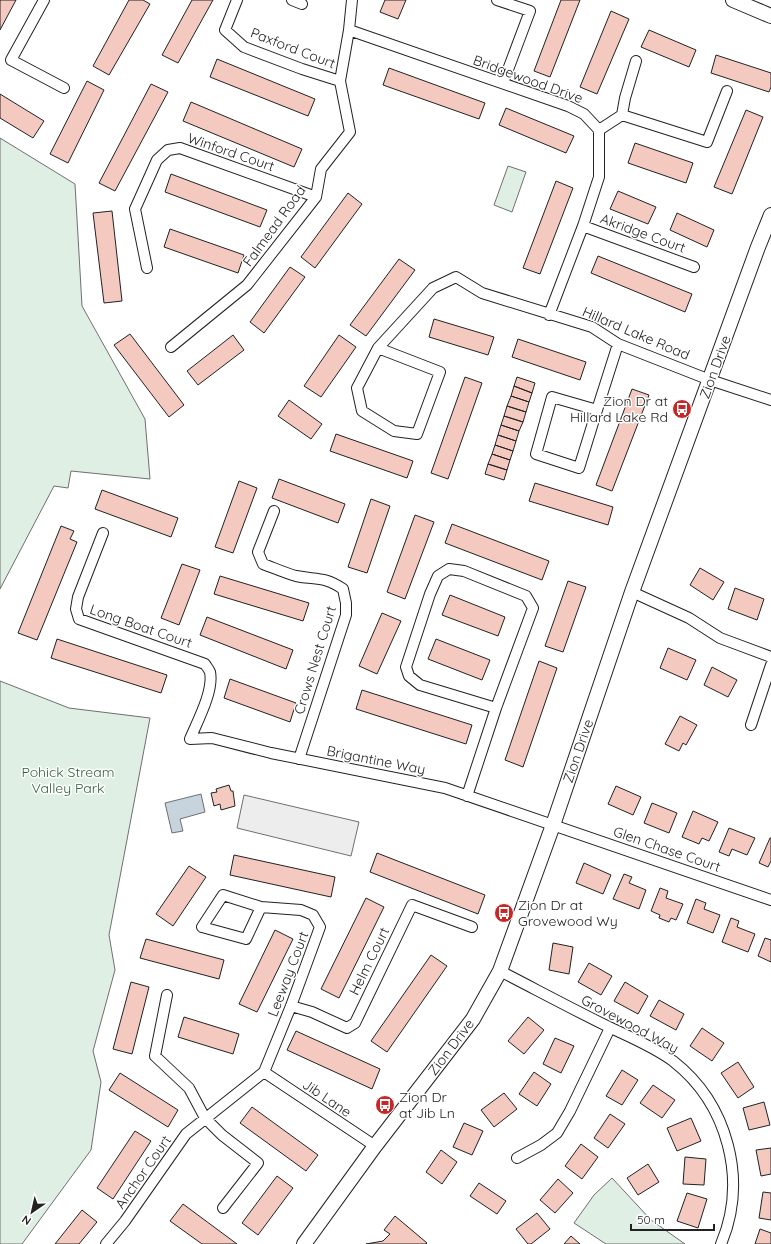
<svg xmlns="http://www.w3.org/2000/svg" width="771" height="1244" font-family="Quicksand,sans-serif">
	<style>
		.green { fill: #e0efe3; stroke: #6f6f6f }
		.parking { fill: #ededed; stroke: #6f6f6f }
		.water { fill: #c7d3dd; stroke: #6f6f6f }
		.building { fill: #f3c9c0; stroke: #222 }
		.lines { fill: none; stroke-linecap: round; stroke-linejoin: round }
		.street-casing { stroke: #222; stroke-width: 12 }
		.secondary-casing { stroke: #222; stroke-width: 16 }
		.street { stroke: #fff; stroke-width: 10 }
		.secondary { stroke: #fff; stroke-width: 14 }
		.labels { text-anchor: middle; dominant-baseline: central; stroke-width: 3; stroke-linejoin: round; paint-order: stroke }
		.street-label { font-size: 14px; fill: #222; stroke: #fff }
		.poi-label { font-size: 14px; fill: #222; stroke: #fff; text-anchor: start }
		.park-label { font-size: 14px; fill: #2f5e38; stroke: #fff }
	</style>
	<rect width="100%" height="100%" fill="#fff"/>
	<path class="green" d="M0 138 75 184 82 306 145 419 150 479 71 471 68 488 54 486 0 589Z
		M508 166 526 172 512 212 494 205Z
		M0 681 69 708 150 718 109 935 115 970 93 1051 101 1082 91 1150 22 1244H0Z
		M612 1178 651 1220 685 1244H606L574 1223 594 1195Z"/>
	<path class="parking" d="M244 795 359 822 351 856 237 828Z"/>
	<path class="water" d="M201 794 205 812 180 819 183 831 172 833 165 803Z"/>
	<path class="building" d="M0 0H16L0 30Z
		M129 0H143L150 4 109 75 93 66Z
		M192 0H213L178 63 162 55Z
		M385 0H406L398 19 380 12Z
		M561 0H580L550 77 534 71Z
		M611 11 629 19 597 94 580 87Z
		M649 30 696 50 689 67 641 47Z
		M716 55 771 73V87L769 92 711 73Z
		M217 59 315 99 308 116 210 77Z
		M389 68 485 103 479 119 383 85Z
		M87 81 104 90 68 163 50 154Z
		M151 84 168 92 115 191 99 183Z
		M0 94 44 121 33 138 0 118Z
		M191 102 302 149 294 167 183 121Z
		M506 108 574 136 566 153 499 125Z
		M746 110 763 117 732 194 714 187Z
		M635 143 693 163 686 183 628 163Z
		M171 174 267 210 260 227 165 192Z
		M556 181 573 188 540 274 523 268Z
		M618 191 656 207 648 224 610 209Z
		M348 193 362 204 315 268 301 257Z
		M112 211 122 301 104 303 93 213Z
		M677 213 714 230 707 247 670 230Z
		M170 229 244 255 238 273 164 247Z
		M598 256 692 294 685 312 591 273Z
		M399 259 415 270 366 336 350 325Z
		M290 267 305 277 264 333 250 322Z
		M434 319 494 337 488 355 429 337Z
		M130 334 184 405 169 417 114 345Z
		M233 335 244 350 198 385 187 371Z
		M339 335 356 347 321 397 304 386Z
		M518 339 586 362 580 380 512 357Z
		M465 377 482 383 448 479 431 473Z
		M517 377 535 383 532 393 514 386Z
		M514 386 532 393 529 402 511 396Z
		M632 389 649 395 612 491 596 485Z
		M511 396 529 402 526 412 507 406Z
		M289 400 322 424 311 439 278 416Z
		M507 406 526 412 523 422 504 416Z
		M504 416 523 422 519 431 501 425Z
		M501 425 519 431 516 441 498 435Z
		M336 434 413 461 407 478 330 451Z
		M498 435 516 441 513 451 495 445Z
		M495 445 513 451 510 460 492 454Z
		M492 454 510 460 507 470 488 464Z
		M488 464 507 470 504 480 485 474Z
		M279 479 345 504 338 523 272 498Z
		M239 481 257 488 233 553 215 547Z
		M535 483 613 507 608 525 529 501Z
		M102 490 178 518 171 537 95 509Z
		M371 499 390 506 367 573 348 567Z
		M415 515 434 522 405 599 387 592Z
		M452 524 549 561 542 580 445 543Z
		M61 526 74 531 70 539 77 542 37 640 18 633Z
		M182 564 200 570 179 625 161 618Z
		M700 568 724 582 713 600 690 585Z
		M220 576 309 603 303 621 214 594Z
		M568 581 586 587 563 652 545 646Z
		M735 588 764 599 757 620 728 609Z
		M450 595 505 617 498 636 442 615Z
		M382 613 401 621 377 674 359 666Z
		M207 617 293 650 286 669 200 635Z
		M57 639 167 675 161 693 51 658Z
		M436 639 490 660 482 680 428 659Z
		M668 648 696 660 687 680 660 668Z
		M539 661 557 668 523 767 505 760Z
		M712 667 737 680 728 697 704 685Z
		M230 679 296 703 290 722 224 698Z
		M362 690 472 725 466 744 356 709Z
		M680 716 697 725 686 745 683 743 679 751 665 744Z
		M229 785 231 791H233L235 806 221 810 220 804 214 806 211 793 217 792 216 789Z
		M616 786 641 797 633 815 608 804Z
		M652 803 677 813 669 833 644 823Z
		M693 811 718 822 709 841 702 838 699 844 682 837Z
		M729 828 755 838 747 855 732 849 729 856 719 852Z
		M770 838H771V861L768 867 759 863Z
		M377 853 485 895 478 914 370 872Z
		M234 855 335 877 331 897 230 875Z
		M584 863 611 875 603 894 576 883Z
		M189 866 206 877 173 926 156 914Z
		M624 874 632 877 629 883 646 890 639 909 613 899Z
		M660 888 668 891 666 898 683 904 676 920 671 918 669 922 659 918 660 915 651 911Z
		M366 898 384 907 339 998 321 989Z
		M696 899 706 903 704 909 720 915 713 933 687 923Z
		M731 918 739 921 737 927 755 934 748 952 722 942Z
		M275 930 293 939 257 1012 239 1004Z
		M765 938 771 940V962L758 956Z
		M146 939 224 960 219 979 140 958Z
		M553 943 573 947 569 974 549 970Z
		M431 955 447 966 387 1052 371 1041Z
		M589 963 612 976 601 995 578 982Z
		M131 982 149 987 132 1054 113 1049Z
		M625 982 648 996 638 1014 614 1001Z
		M659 1000 684 1014 676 1030 650 1016Z
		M184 1017 239 1034 233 1054 178 1037Z
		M528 1017 544 1030 524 1054 508 1041Z
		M702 1028 724 1043 712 1061 690 1046Z
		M296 1031 380 1069 372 1089 287 1050Z
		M555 1038 574 1046 561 1073 543 1064Z
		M738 1062 754 1087 738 1098 721 1073Z
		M622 1070 638 1080 622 1105 606 1096Z
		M534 1072 551 1084 537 1106 519 1094Z
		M120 1073 178 1110 168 1127 109 1090Z
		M653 1085 675 1100 662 1118 640 1103Z
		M504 1093 517 1109 494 1127 481 1110Z
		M764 1102 770 1125 749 1130 743 1108Z
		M252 1107 318 1155 306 1171 240 1123Z
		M610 1114 625 1124 608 1148 594 1138Z
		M691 1118 701 1141 677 1151 667 1128Z
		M464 1123 483 1131 472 1155 453 1147Z
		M135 1131 151 1141 113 1199 97 1188Z
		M581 1144 598 1157 582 1179 565 1166Z
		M771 1148V1174L761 1176 756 1150Z
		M441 1150 457 1162 442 1184 426 1172Z
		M685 1157 706 1159 704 1185 683 1184Z
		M648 1164 659 1182 638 1195 627 1178Z
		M277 1176 293 1188 258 1235 242 1223Z
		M558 1179 573 1193 555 1213 540 1200Z
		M479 1183 506 1201 497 1214 470 1196Z
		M763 1192 771 1193V1220L759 1218Z
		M687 1193 707 1199 698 1228 677 1221Z
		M183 1204 237 1244H202L170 1221Z
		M82 1210 97 1222 79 1244H55Z
		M537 1213 550 1229 531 1244H528L516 1229Z
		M395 1216 427 1243 426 1244H366L383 1241 390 1234 384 1230Z
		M760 1229 771 1233V1244H755Z
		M571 1236 580 1244H564Z"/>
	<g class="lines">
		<defs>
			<path id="street" d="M44 0 11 60 64 88
				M237 0 225 30 244 47 302 69 340 81
				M292 0 302 4
				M497 0 530 11 503 83
				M349 30 568 106 584 114 599 130V177L583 226 549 315
				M622 115 707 142 727 91
				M599 130 622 115 625 98 636 61
				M583 226 694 267
				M147 268 135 209 157 160 168 150 180 148 316 197
				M171 347 247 285 316 197 321 169 350 132 340 81 349 30 352 0
				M378 348 433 288 456 277 482 293 592 327 618 344 710 380 771 400
				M378 348 440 372 417 434 394 431 362 411 357 388Z
				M552 397 597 410 579 468 536 454Z
				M597 410 618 344
				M274 511 258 552 263 564C274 568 285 573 296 576 316 580 324 576 343 589L346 603V615L299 759
				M103 533 78 597 76 609 79 619 205 664C206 666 209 669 210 672 214 691 197 722 190 739L212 738 271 753 445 788 771 900
				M449 569 464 571 526 596 533 608 496 708 420 685 409 676 406 667 430 594 438 576Z
				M632 592 689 618 720 638 771 657
				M751 725 771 665
				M467 796 496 708
				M500 971C537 990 574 1010 611 1028 632 1038 654 1047 673 1061 728 1104 748 1180 721 1244
				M167 995 155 1056 189 1088 205 1118 222 1135 258 1163 223 1208
				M291 1006 312 1012 347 1028 355 1023 412 905 472 927
				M264 1072 375 1146
				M517 1158 541 1145 557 1133 570 1111 610 1028
				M106 1244 125 1221 186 1134 264 1072 291 1006 320 927 313 915 301 910 261 907 223 895 202 927 246 939 261 907"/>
			<path id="secondary" d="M733 0 771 16
				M304 1244 375 1146 473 1019 500 971 553 825 632 592 758 247 771 215"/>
		</defs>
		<use href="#street" class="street-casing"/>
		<use href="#secondary" class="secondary-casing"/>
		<use href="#street" class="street"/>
		<use href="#secondary" class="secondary"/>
	</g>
	<defs>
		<symbol id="bus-disc" viewBox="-11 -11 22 22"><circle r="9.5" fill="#c62828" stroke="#fff"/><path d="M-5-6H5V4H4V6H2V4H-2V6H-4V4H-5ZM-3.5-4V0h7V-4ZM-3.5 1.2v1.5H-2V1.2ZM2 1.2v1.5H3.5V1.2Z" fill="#fff"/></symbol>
	</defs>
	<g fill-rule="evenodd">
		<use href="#bus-disc" x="671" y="398" width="22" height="22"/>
		<use href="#bus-disc" x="493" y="902" width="22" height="22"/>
		<use href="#bus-disc" x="374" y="1094" width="22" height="22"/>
	</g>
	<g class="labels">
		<g class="street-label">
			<text transform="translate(293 48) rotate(21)">Paxford Court</text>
			<text transform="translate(528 79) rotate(20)">Bridgewood Drive</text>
			<text transform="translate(231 152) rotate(19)">Winford Court</text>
			<text transform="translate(274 226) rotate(-54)">Falmead Road</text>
			<text transform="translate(643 233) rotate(20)">Akridge Court</text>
			<text transform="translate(636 333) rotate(23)">Hillard Lake Road</text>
			<text transform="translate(715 367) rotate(-70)">Zion Drive</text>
			<text transform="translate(141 626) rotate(19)">Long Boat Court</text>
			<text transform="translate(315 660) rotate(-73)">Crows Nest Court</text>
			<text transform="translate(578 751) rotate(-71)">Zion Drive</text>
			<text transform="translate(376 760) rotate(11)">Brigantine Way</text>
			<text transform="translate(667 849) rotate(19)">Glen Chase Court</text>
			<text transform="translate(369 961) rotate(-64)">Helm Court</text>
			<text transform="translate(288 974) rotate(-69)">Leeway Court</text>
			<text transform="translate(630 1024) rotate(28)">Grovewood Way</text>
			<text transform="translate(451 1047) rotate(-53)">Zion Drive</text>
			<text transform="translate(327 1098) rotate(34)">Jib Lane</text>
			<text transform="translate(143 1172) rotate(-55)">Anchor Court</text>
		</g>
		<g class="poi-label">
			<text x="668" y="401" text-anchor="end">Zion Dr at<tspan x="668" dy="16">Hillard Lake Rd</tspan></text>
			<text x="518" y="905">Zion Dr at<tspan x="518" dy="16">Grovewood Wy</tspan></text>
			<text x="399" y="1097">Zion Dr<tspan x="399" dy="16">at Jib Ln</tspan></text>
		</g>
		<g class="park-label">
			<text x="68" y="772">Pohick Stream<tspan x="68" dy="16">Valley Park</tspan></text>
		</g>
	</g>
	<g transform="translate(32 1212) rotate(214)" stroke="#ffffff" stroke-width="3" paint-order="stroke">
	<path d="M0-3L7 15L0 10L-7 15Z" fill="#222222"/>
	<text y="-6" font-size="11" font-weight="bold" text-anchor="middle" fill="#222222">N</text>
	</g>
	<path d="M631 1224v6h83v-6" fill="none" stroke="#222222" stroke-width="2"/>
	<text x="637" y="1224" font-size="12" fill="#222222" stroke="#ffffff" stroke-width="3" paint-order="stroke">50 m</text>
</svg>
